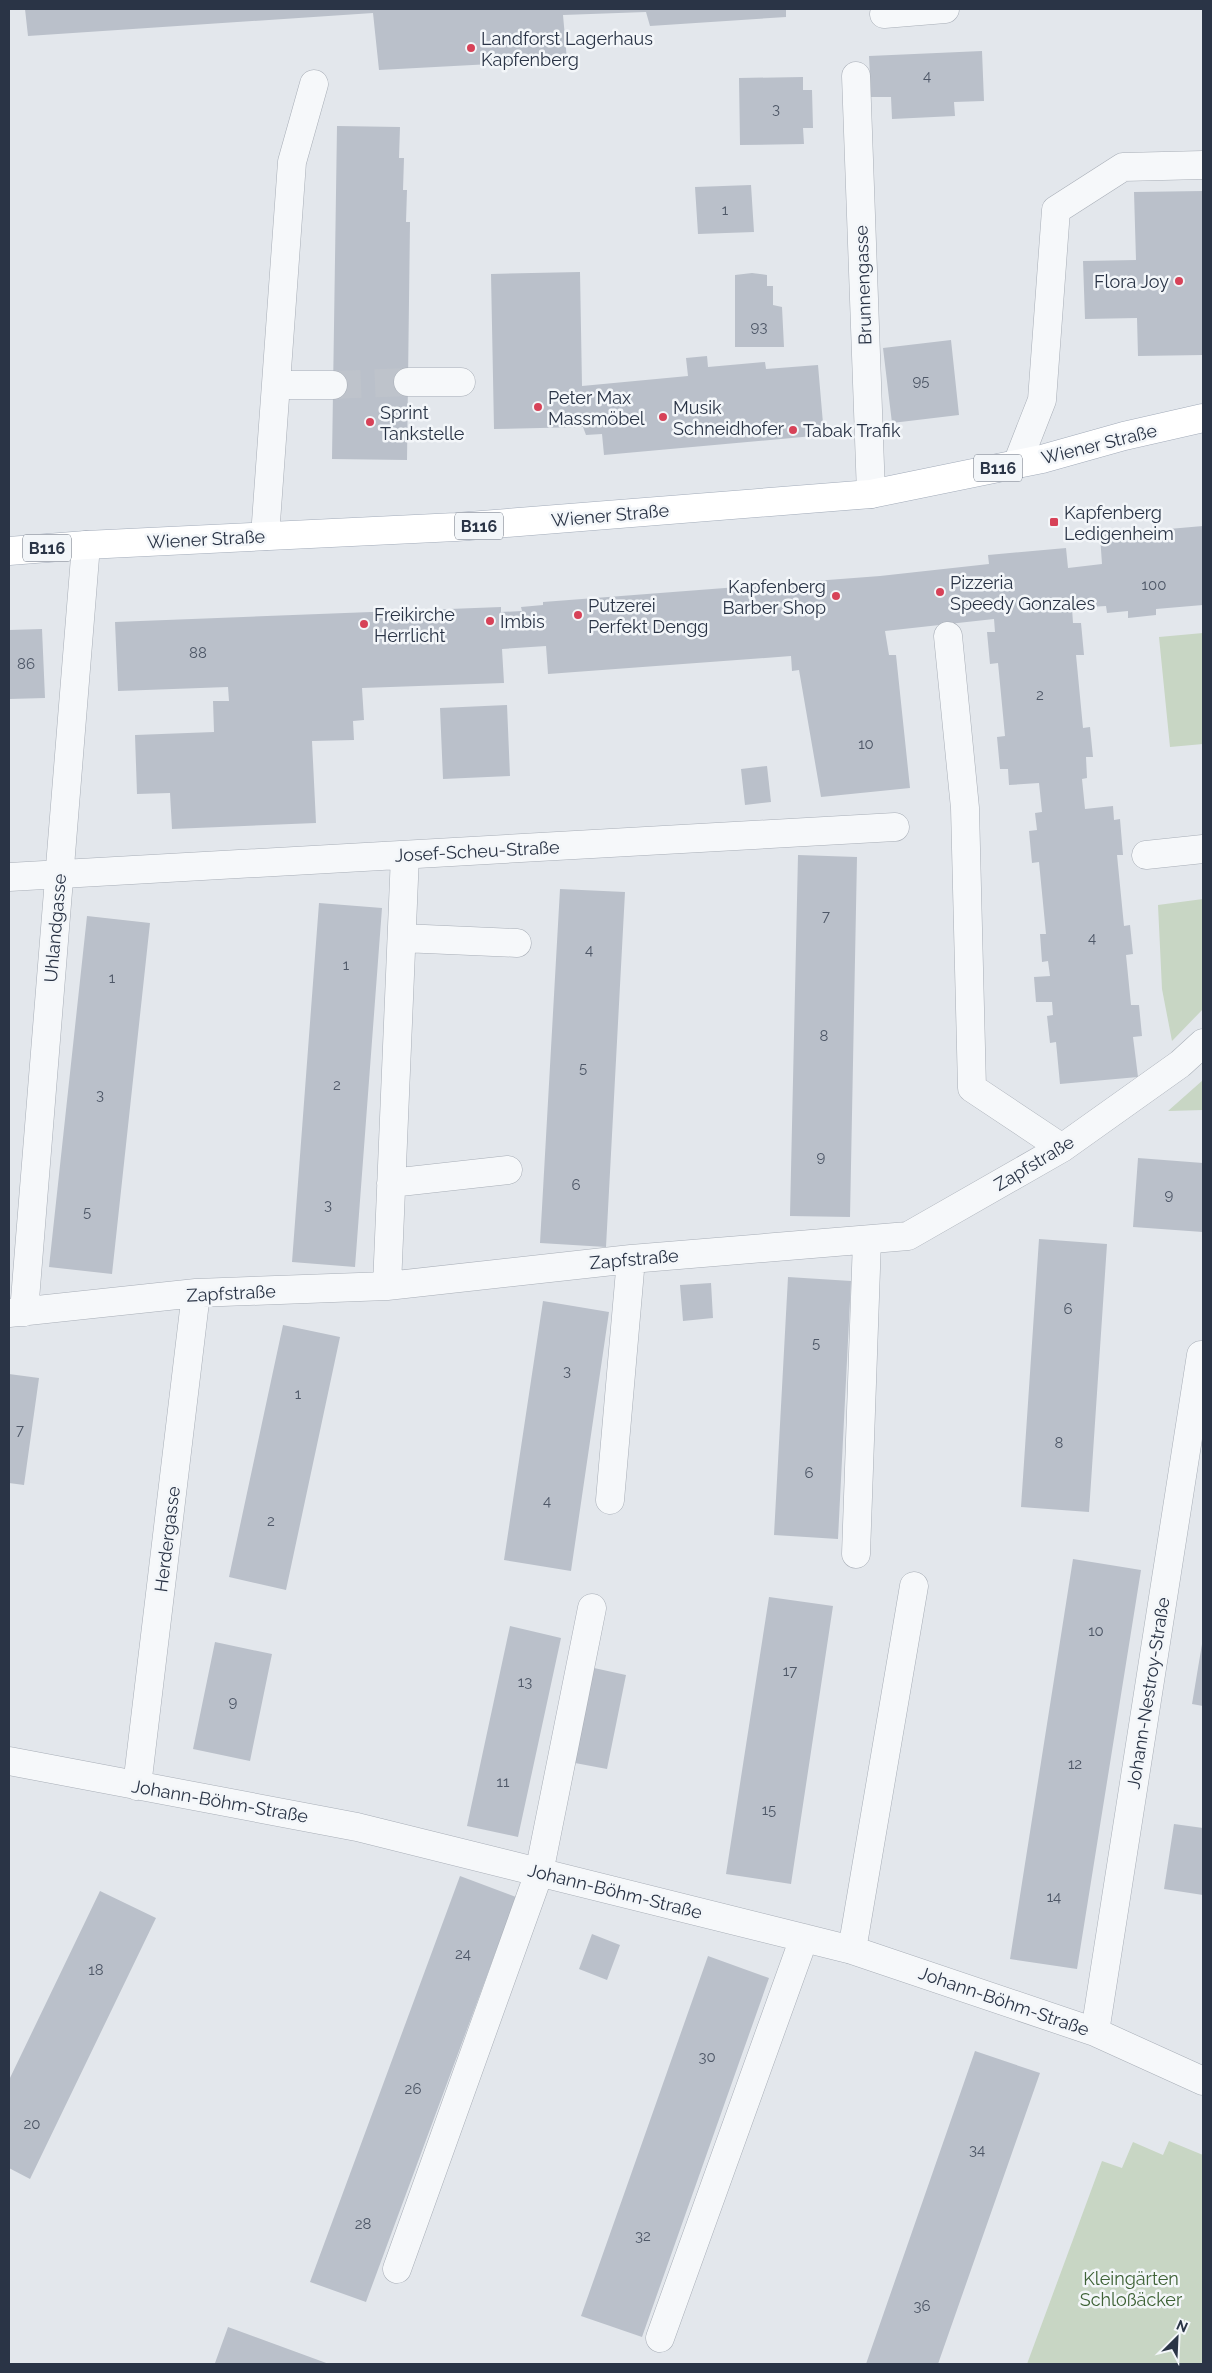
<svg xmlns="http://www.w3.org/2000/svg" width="1212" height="2373" font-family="Raleway,sans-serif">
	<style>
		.green { fill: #c8d6c4 }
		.building { fill: #bac0ca }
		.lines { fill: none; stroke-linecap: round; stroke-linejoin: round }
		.minor-tunnel { stroke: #bec3cb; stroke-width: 28; stroke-dasharray: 28 14; stroke-linecap: butt }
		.minor-casing { stroke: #a8aeb7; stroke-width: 29 }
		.major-casing { stroke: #a2abb9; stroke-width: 29 }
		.minor { stroke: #f6f8fa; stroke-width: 28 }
		.major { stroke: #fff; stroke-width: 28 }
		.poi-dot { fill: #d74258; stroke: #f3f6f9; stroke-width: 2 }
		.labels { text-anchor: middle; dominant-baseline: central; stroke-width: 5; stroke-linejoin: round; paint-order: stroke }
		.number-label { font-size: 15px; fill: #4e5767 }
		.shield { fill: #f3f6f9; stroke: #666e7c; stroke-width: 1 }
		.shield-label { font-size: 16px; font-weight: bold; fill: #2a3446 }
		.poi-label { font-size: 18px; fill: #2a3446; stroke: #f3f6f9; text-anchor: start }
		.street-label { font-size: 18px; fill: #2a3446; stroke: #f3f6f9 }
		.park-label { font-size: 18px; fill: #3e6236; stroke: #f3f6f9 }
	</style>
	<rect width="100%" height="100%" fill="#e3e7ec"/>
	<path class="green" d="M1203 633V744L1170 747 1159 637Z
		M1203 899V1009L1172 1041 1162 989 1158 905Z
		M1203 1080V1110L1168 1111Z
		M1169 2141 1203 2155V2364H1027L1102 2161 1122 2168 1133 2142 1163 2155Z"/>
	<path class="building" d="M25 9H786V17L650 26 646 12 563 15 567 60 379 70 373 13 28 36Z
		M982 51 984 101 954 102 955 116 892 119 891 97H871L869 56Z
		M803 77V90H812L813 128H803L804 144 740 145 739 78Z
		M337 126 400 127 399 158H404L403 190H407L406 222H410L407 460 332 459Z
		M751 185 754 232 698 234 695 187Z
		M1203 191V355L1138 356 1137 318 1085 319 1083 261 1136 260 1134 192Z
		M580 272 582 386 688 376 686 358 707 356 708 367 765 362 766 369 818 365 824 435 604 455 602 434 586 435 583 427 494 429 491 274Z
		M752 273 767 275V286H773V305L782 307 784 347H735V275Z
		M951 340 959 415 892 423 883 348Z
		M1203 526V605L1156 609V615L1128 618V611L1107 613 1106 606 1072 608 1073 623H1081L1084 655H1076L1083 728 1090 727 1093 757H1086L1087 778 1082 779 1085 809 1113 806 1114 820 1120 819 1123 855H1117L1124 926 1130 925 1133 954 1126 955 1131 1005H1139L1142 1036 1133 1037 1138 1077 1060 1084 1056 1042 1050 1043 1047 1016 1053 1015 1052 1002H1036L1034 977 1050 976 1048 961 1042 962 1040 934H1046L1039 862 1032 863 1029 831 1037 830 1035 813 1042 812 1039 783 1009 785 1008 769H1000L997 737 1005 736 998 663 990 664 987 632H995L994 619 885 631 889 655H896L910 788 821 797 799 670 792 671 791 656 548 674 546 646 502 649 504 683 362 688 364 720 353 721 354 740 312 741 316 823 172 829 170 793 137 794 135 735 214 732 213 701H229L228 687 118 691 115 622 501 607V612L522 611 521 607 543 605V602L880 576 989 564 988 555 1066 548 1068 568 1102 564 1100 535Z
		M42 629 45 698 9 699V630Z
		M507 705 510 776 443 779 440 708Z
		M767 766 771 802 745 805 741 769Z
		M798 855 857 857 850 1217 790 1216Z
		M560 889 625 892 606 1247 540 1243Z
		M319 903 382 908 355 1267 292 1262Z
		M87 916 150 923 112 1274 49 1267Z
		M1138 1158 1203 1163V1232L1133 1227Z
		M1039 1239 1107 1244 1089 1512 1021 1507Z
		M788 1277 851 1281 838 1539 774 1535Z
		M711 1283 713 1318 683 1321 680 1285Z
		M543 1301 609 1312 571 1571 504 1560Z
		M283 1325 340 1337 286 1590 229 1577Z
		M9 1374 39 1378 24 1485 9 1483Z
		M1073 1559 1141 1570 1077 1969 1010 1959Z
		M769 1597 833 1606 791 1884 726 1874Z
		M510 1626 561 1638 518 1837 467 1826Z
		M215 1642 272 1654 250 1761 193 1749Z
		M1202 1644H1203V1706L1192 1704Z
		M594 1668 626 1675 607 1769 575 1763Z
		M1174 1824 1203 1828V1895L1164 1889Z
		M460 1876 516 1897 366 2302 310 2282Z
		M100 1891 156 1918 30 2179 9 2168V2080Z
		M592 1934 620 1945 607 1980 579 1969Z
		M708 1956 769 1978 642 2337 581 2316Z
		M975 2051 1040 2073 938 2364H866Z
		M228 2327 329 2364H218L215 2363Z"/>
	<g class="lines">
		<path class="minor-tunnel" d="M333 385 408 382"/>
		<defs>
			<path id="minor" d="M884 14 945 9
				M856 76 871 494
				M408 382H461
				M276 385H333
				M1017 464 1042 400 1056 210 1123 167 1203 165
				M265 536 292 162 314 84
				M948 636 965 808 972 1088 1062 1148
				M1146 855 1203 849
				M9 877 895 827
				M402 938 517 943
				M391 1183 508 1170
				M387 1286 405 855
				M24 1312 86 545
				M9 1313 196 1293 387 1286 631 1259 908 1236 1062 1148 1180 1064 1203 1043
				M610 1500 631 1259
				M856 1554 867 1240
				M9 1761 357 1827 852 1950 1095 2032 1203 2081
				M137 1786 196 1293
				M852 1950 914 1586
				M1095 2032 1201 1355H1203
				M397 2269 539 1873 592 1608
				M660 2338 804 1938"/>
			<path id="major" d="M9 551 86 545 456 527 871 494 1042 459 1124 436 1203 418"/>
		</defs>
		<use href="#minor" class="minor-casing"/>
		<use href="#major" class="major-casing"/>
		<use href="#minor" class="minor"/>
		<use href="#major" class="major"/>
	</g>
	<g class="poi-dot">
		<circle cx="471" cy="48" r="5"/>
		<circle cx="1179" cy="281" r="5"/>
		<circle cx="538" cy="407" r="5"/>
		<circle cx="663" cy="417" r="5"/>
		<circle cx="370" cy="422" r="5"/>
		<circle cx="793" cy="430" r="5"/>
		<rect x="1049" y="517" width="10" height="10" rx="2.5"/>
		<circle cx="940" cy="592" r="5"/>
		<circle cx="836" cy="596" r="5"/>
		<circle cx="578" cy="615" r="5"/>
		<circle cx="490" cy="621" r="5"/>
		<circle cx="364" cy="624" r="5"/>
	</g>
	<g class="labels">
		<g class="number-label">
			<text x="927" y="76">4</text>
			<text x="776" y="109">3</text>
			<text x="725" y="210">1</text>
			<text x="759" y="327">93</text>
			<text x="921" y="381">95</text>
			<text x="1154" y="585">100</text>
			<text x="198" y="653">88</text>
			<text x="26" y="664">86</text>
			<text x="1040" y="695">2</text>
			<text x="866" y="744">10</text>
			<text x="826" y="916">7</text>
			<text x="1092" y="938">4</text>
			<text x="589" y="950">4</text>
			<text x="346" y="965">1</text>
			<text x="112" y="978">1</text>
			<text x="824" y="1036">8</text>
			<text x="583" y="1068">5</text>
			<text x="337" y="1085">2</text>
			<text x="100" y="1095">3</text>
			<text x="821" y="1157">9</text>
			<text x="576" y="1185">6</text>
			<text x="1169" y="1195">9</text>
			<text x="328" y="1205">3</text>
			<text x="87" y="1212">5</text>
			<text x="1068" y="1309">6</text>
			<text x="816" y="1343">5</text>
			<text x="567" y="1371">3</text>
			<text x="298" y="1394">1</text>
			<text x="20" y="1430">7</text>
			<text x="1059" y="1443">8</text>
			<text x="809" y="1473">6</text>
			<text x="547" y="1501">4</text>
			<text x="271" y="1521">2</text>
			<text x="1096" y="1631">10</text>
			<text x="790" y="1671">17</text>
			<text x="525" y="1682">13</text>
			<text x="233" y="1702">9</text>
			<text x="1075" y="1764">12</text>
			<text x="503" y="1782">11</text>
			<text x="769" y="1810">15</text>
			<text x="1054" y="1897">14</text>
			<text x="463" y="1954">24</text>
			<text x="96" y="1970">18</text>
			<text x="707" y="2057">30</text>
			<text x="413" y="2089">26</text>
			<text x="32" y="2124">20</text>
			<text x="977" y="2150">34</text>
			<text x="363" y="2224">28</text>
			<text x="643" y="2236">32</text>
			<text x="922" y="2306">36</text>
		</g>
		<g class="shield">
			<rect x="974" y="454.5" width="48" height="27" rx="4"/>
			<rect x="455" y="512.5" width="48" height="27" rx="4"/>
			<rect x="23" y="534.5" width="48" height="27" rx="4"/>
		</g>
		<g class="shield-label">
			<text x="998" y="468">B116</text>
			<text x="479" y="526">B116</text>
			<text x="47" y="548">B116</text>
		</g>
		<g class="poi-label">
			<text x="481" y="38">Landforst Lagerhaus<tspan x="481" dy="21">Kapfenberg</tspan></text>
			<text x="1169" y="281" text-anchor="end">Flora Joy</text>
			<text x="548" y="397">Peter Max<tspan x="548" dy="21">Massmöbel</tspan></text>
			<text x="673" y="407">Musik<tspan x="673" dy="21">Schneidhofer</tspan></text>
			<text x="380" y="412">Sprint<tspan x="380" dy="21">Tankstelle</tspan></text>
			<text x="803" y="430">Tabak Trafik</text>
			<text x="1064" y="512">Kapfenberg<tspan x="1064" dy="21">Ledigenheim</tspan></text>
			<text x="950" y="582">Pizzeria<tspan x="950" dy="21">Speedy Gonzales</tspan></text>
			<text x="826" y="586" text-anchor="end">Kapfenberg<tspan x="826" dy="21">Barber Shop</tspan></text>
			<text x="588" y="605">Putzerei<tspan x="588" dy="21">Perfekt Dengg</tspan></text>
			<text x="374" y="614">Freikirche<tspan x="374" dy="21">Herrlicht</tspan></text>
			<text x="500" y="621">Imbis</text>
		</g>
		<g class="street-label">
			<text transform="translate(863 285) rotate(-92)">Brunnengasse</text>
			<text transform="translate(1099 444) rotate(-14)">Wiener Straße</text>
			<text transform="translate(610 515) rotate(-5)">Wiener Straße</text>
			<text transform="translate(206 539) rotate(-3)">Wiener Straße</text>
			<text transform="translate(477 851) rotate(-3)">Josef-Scheu-Straße</text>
			<text transform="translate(55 928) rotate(-85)">Uhlandgasse</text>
			<text transform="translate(1034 1163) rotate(-31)">Zapfstraße</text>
			<text transform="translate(634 1259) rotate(-5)">Zapfstraße</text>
			<text transform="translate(231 1293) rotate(-3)">Zapfstraße</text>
			<text transform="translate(167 1539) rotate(-83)">Herdergasse</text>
			<text transform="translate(1148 1693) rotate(-81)">Johann-Nestroy-Straße</text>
			<text transform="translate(220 1801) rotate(10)">Johann-Böhm-Straße</text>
			<text transform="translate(615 1891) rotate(14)">Johann-Böhm-Straße</text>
			<text transform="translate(1004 2001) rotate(19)">Johann-Böhm-Straße</text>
		</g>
		<g class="park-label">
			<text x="1131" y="2278">Kleingärten<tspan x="1131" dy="21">Schloßäcker</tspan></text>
		</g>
	</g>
	<rect width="1212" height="2373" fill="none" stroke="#2a3446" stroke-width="20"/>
	<g transform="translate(1177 2338) rotate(24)" stroke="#f3f6f9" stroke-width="4" paint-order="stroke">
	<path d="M0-4L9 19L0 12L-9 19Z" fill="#2a3446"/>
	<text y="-8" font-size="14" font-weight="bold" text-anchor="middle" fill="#2a3446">N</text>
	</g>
</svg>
